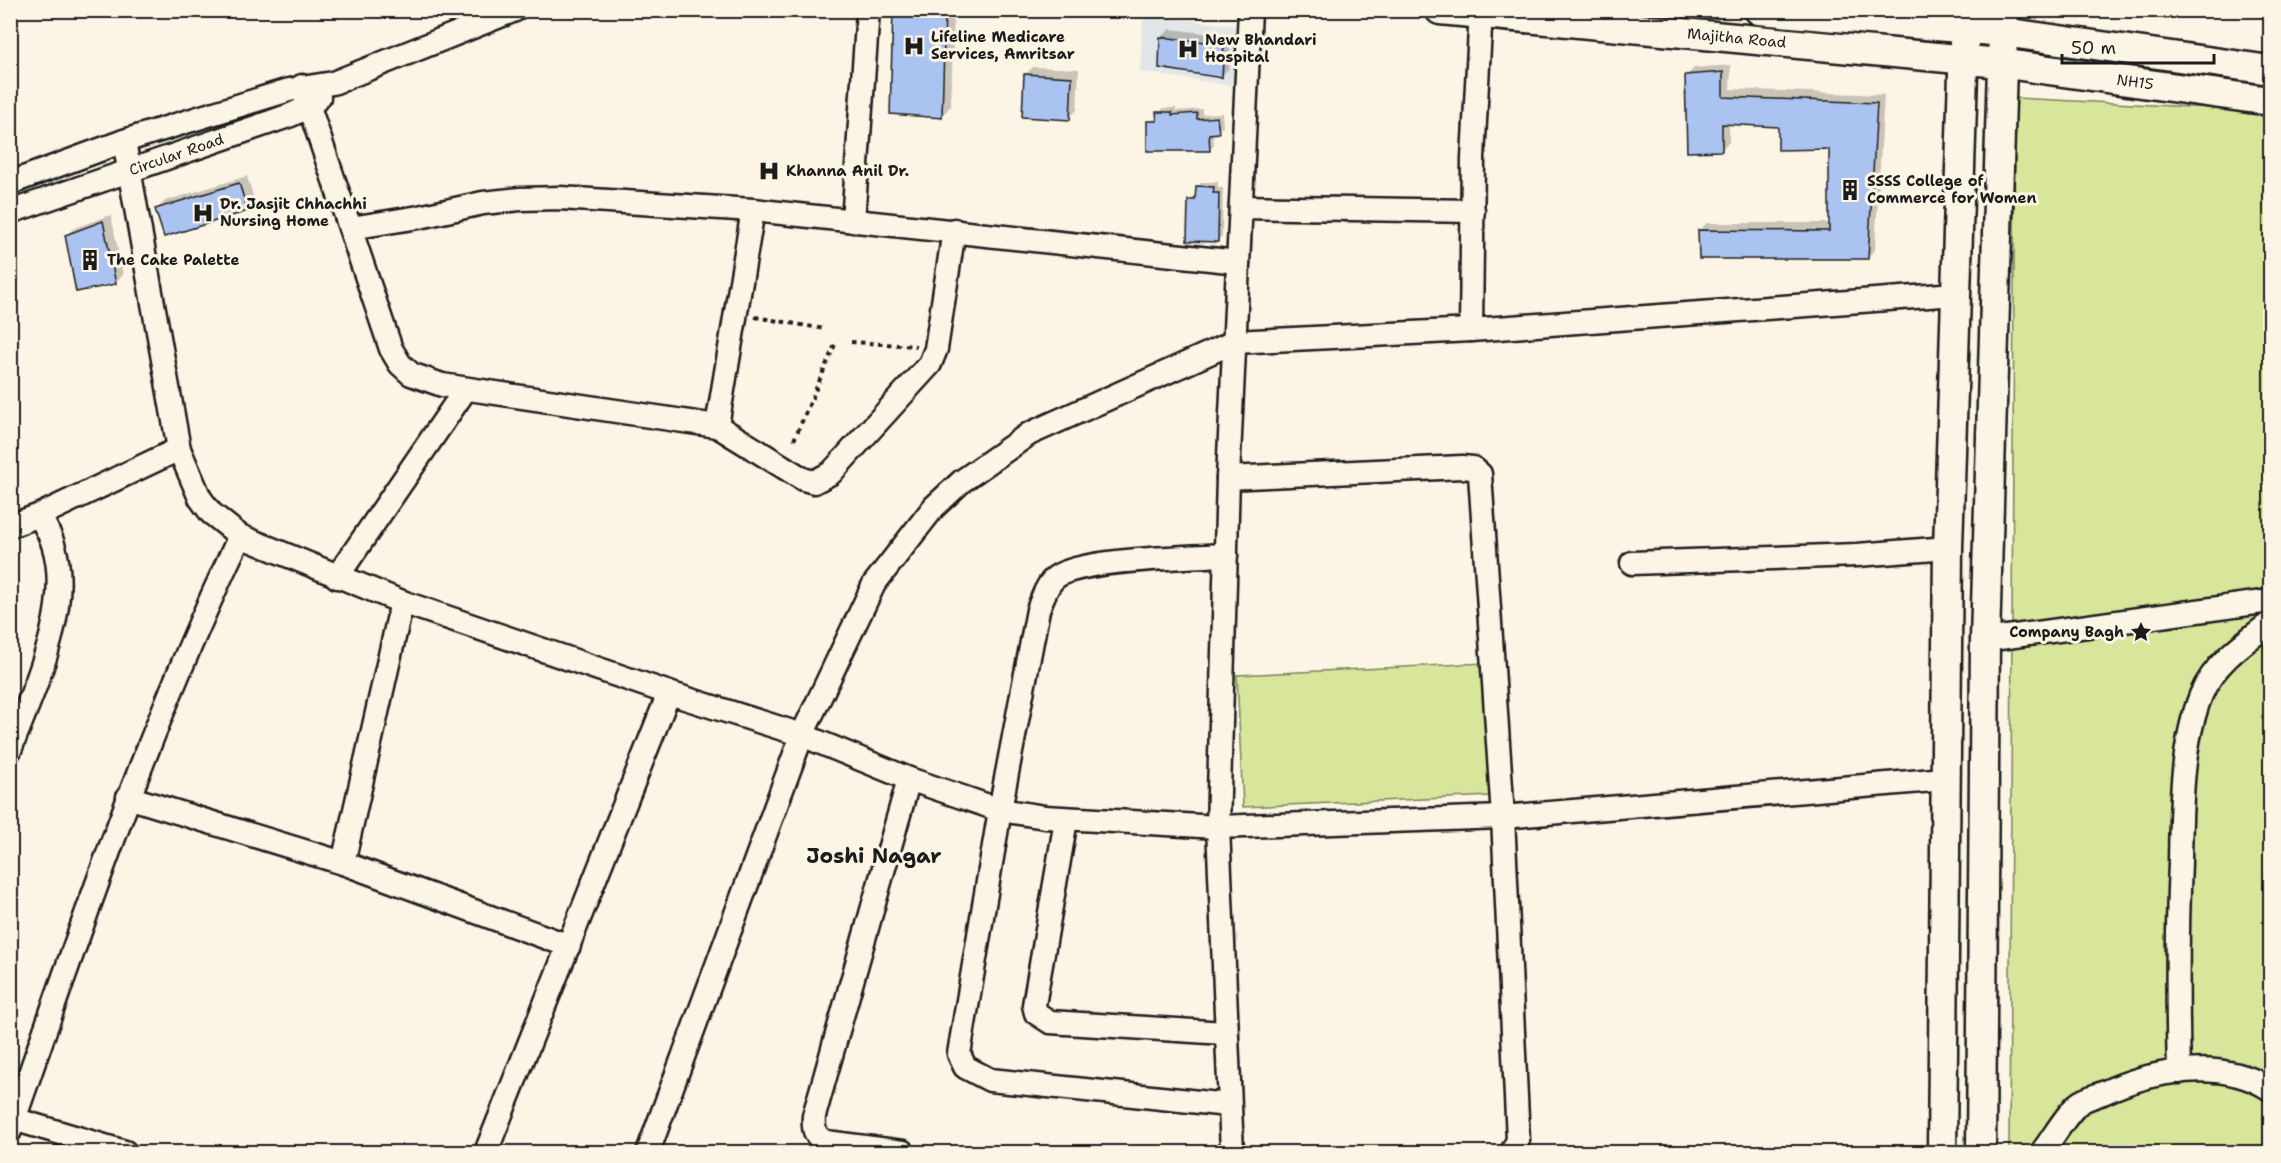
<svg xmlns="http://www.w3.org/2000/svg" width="2281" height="1163" font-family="'Shantell Sans',sans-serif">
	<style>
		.built { fill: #e3e6e8 }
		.green { fill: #d7e69a; stroke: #7a815b; stroke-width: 1.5 }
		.shadow { fill: #0003 }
		.building { fill: #aac3f0; stroke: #1c1c1c; stroke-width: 1.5 }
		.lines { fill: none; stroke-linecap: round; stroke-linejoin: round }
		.minor-casing { stroke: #1c1c1c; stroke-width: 27 }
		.major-casing { stroke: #1c1c1c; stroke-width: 33 }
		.path { stroke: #1c1c1c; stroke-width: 4; stroke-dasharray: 4.5 4.5; stroke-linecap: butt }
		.minor { stroke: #fcf5e5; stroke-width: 22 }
		.major { stroke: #fcf5e5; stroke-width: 28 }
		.labels { text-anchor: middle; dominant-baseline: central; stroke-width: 6; stroke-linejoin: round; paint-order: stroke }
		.poi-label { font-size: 15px; font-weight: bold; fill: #1c1c1c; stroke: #fcf5e5; text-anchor: start }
		.street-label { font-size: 15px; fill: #1c1c1c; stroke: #fcf5e5 }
		.district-label { font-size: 21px; font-weight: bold; fill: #1c1c1c; stroke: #fcf5e5 }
	</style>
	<rect width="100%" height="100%" fill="#fcf5e5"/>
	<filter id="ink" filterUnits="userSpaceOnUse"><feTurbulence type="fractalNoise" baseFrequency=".0167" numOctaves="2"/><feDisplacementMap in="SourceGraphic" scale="12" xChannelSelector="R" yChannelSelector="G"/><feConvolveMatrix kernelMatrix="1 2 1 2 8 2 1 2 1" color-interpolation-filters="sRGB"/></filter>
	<g filter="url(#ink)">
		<path class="built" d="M1143 14 1235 26 1234 86 1140 72Z"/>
		<path class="green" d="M2015 98 2270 111V1152H2009Z
			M1486 663 1492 796 1243 807 1237 675Z"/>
		<path class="shadow" d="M895 10H954L951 106 941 116Z
			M1170 29 1231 36 1229 68 1222 76 1162 37Z
			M1731 65 1730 89 1884 95 1875 250 1867 258 1699 230 1707 223H1831L1830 147 1780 125 1729 123V142L1721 150 1686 76 1694 68Z
			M1033 67 1079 69 1077 110 1069 118 1025 75Z
			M1163 108H1176V111L1202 109V114L1222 113 1223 127 1213 132 1214 145 1209 150 1149 122 1158 117Z
			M247 176 255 202 247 210 157 209 165 201Z
			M1202 182H1218V188H1223L1222 236 1217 241 1189 201 1197 196V187Z
			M111 215 123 275 115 283 66 236 74 228Z"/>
		<path class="building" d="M893 10 945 11 942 118 890 114Z
			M1160 37 1224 44 1222 78 1159 68Z
			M1723 72V97L1877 103 1868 259H1699L1698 230 1829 231V149L1778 150V127L1722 124V151L1687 152 1685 75Z
			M1024 74 1072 77 1070 120 1022 117Z
			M1156 112H1172V115L1197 113V119L1217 117 1219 133 1209 134 1210 151H1147V121H1157Z
			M239 183 248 211 164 237 155 209Z
			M1196 186 1214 187 1213 193H1219L1218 242 1187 241 1188 200H1195Z
			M103 221 116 284 76 292 65 235Z"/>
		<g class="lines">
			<defs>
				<g id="minor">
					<path d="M302 86 391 349 400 364 411 374 442 385 717 426 803 479 814 482 831 473 930 364 936 349 954 230"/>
					<path d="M124 141 179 449 200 498 211 513 240 536 402 602 669 693 802 735 909 779 1000 810 1045 817 1218 827 1503 817 1945 779"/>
					<path d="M10 183 124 141 289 90 333 83 515 10"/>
					<path d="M1241 207 1473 211"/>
					<path id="s1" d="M10 212 291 115 310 106 319 97"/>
					<path d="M853 221 868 10"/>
					<path d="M351 228 419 217 483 203 520 199 560 198 753 210 1238 262"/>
					<path d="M1471 330 1473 158 1481 10"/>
					<path d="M717 426 753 210"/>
					<path d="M1228 478 1462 467 1473 468 1480 474 1503 817 1518 1140 1512 1152"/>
					<path d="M10 526 40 515 179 449"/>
					<path d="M1226 555C1191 557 1080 559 1056 577 1047 584 1042 599 1038 610L1000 810 959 1054 965 1067 990 1080 1228 1105"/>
					<path d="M1632 563 1857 555 1948 548"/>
					<path d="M337 577 465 390"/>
					<path d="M1985 640 2270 601"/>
					<path d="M10 750C32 692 74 607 53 544 50 534 44 525 40 515"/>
					<path d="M128 797 343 863 569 946"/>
					<path d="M1066 820 1034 1005 1036 1013 1050 1022 1225 1033"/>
					<path d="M343 863 402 602"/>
					<path d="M2179 1072C2177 1002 2177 932 2180 862 2181 807 2181 746 2201 695 2214 663 2245 642 2270 623"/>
					<path d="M10 1118 125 1152"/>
					<path d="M10 1131C80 930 148 728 240 536"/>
					<path d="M486 1152 669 693"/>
					<path d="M648 1152 802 735 874 584 934 507 962 481 1029 434 1234 342 1471 330 1955 294"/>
					<path d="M903 1152 826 1142C814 1136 813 1129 814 1116L909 779"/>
					<path d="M1232 1152 1218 827 1228 478 1250 10"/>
					<path d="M2042 1152C2053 1138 2064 1117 2078 1104 2084 1099 2095 1096 2103 1093 2152 1070 2222 1058 2270 1089"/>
				</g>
				<g id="major">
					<path id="s2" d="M1440 10 2000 63 2270 101"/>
					<path d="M1759 10 2003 32 1985 640 1981 1152"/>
					<path d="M2004 10 2003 32 2270 70"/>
					<path d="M1942 1152 1948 548 1965 10"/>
				</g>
			</defs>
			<use href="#minor" class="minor-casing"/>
			<use href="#major" class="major-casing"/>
			<path class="path" d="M755 317 825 329
				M851 342 916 346
				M794 440 836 342"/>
			<use href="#minor" class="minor"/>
			<use href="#major" class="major"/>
		</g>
	</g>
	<defs>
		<symbol id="hospital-bare" viewBox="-9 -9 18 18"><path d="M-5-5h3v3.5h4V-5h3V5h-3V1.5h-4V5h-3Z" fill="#1c1c1c" stroke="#fcf5e5" stroke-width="2.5" paint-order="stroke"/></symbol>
		<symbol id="building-bare" viewBox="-9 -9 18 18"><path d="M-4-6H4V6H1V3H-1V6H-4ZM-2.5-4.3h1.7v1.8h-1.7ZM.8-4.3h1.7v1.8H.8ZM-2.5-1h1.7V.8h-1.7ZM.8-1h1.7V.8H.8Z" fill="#1c1c1c" stroke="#fcf5e5" stroke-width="2.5" paint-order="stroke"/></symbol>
		<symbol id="sight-bare" viewBox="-9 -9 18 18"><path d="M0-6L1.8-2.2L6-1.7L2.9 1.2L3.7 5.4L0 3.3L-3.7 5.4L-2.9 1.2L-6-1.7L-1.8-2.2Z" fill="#1c1c1c" stroke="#fcf5e5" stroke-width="2.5" paint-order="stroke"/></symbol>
	</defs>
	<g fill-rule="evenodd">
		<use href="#hospital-bare" x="899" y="31" width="30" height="30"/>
		<use href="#hospital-bare" x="1173" y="34" width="30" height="30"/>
		<use href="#hospital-bare" x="754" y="156" width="30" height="30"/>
		<use href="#building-bare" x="1835" y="175" width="30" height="30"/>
		<use href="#hospital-bare" x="188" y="198" width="30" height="30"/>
		<use href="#building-bare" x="75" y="245" width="30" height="30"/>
		<use href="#sight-bare" x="2126" y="617" width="30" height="30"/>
	</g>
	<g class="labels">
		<g class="poi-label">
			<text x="931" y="37">Lifeline Medicare<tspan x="931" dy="17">Services, Amritsar</tspan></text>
			<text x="1205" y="40">New Bhandari<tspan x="1205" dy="17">Hospital</tspan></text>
			<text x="786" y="171">Khanna Anil Dr.</text>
			<text x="1867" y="181">SSSS College of<tspan x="1867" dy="17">Commerce for Women</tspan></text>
			<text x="220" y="204">Dr. Jasjit Chhachhi<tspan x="220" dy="17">Nursing Home</tspan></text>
			<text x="107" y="260">The Cake Palette</text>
			<text x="2124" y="632" text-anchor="end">Company Bagh</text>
		</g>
		<g class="street-label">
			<text stroke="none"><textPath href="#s2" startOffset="298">Majitha Road</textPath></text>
			<text stroke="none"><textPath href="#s2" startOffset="699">NH15</textPath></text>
			<text stroke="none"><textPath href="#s1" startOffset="176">Circular Road</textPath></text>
		</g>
		<g class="district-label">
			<text x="874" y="856">Joshi Nagar</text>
		</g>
	</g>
	<rect width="2281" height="1163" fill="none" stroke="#fcf5e5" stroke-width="36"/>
	<rect x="18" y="18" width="2245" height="1127" fill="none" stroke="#1c1c1c" stroke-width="2" filter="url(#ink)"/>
	<path d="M2062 54v9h152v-9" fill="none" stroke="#1c1c1c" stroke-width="3"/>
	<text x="2071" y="54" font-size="18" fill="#1c1c1c" stroke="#fcf5e5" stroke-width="4.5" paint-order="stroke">50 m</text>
</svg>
